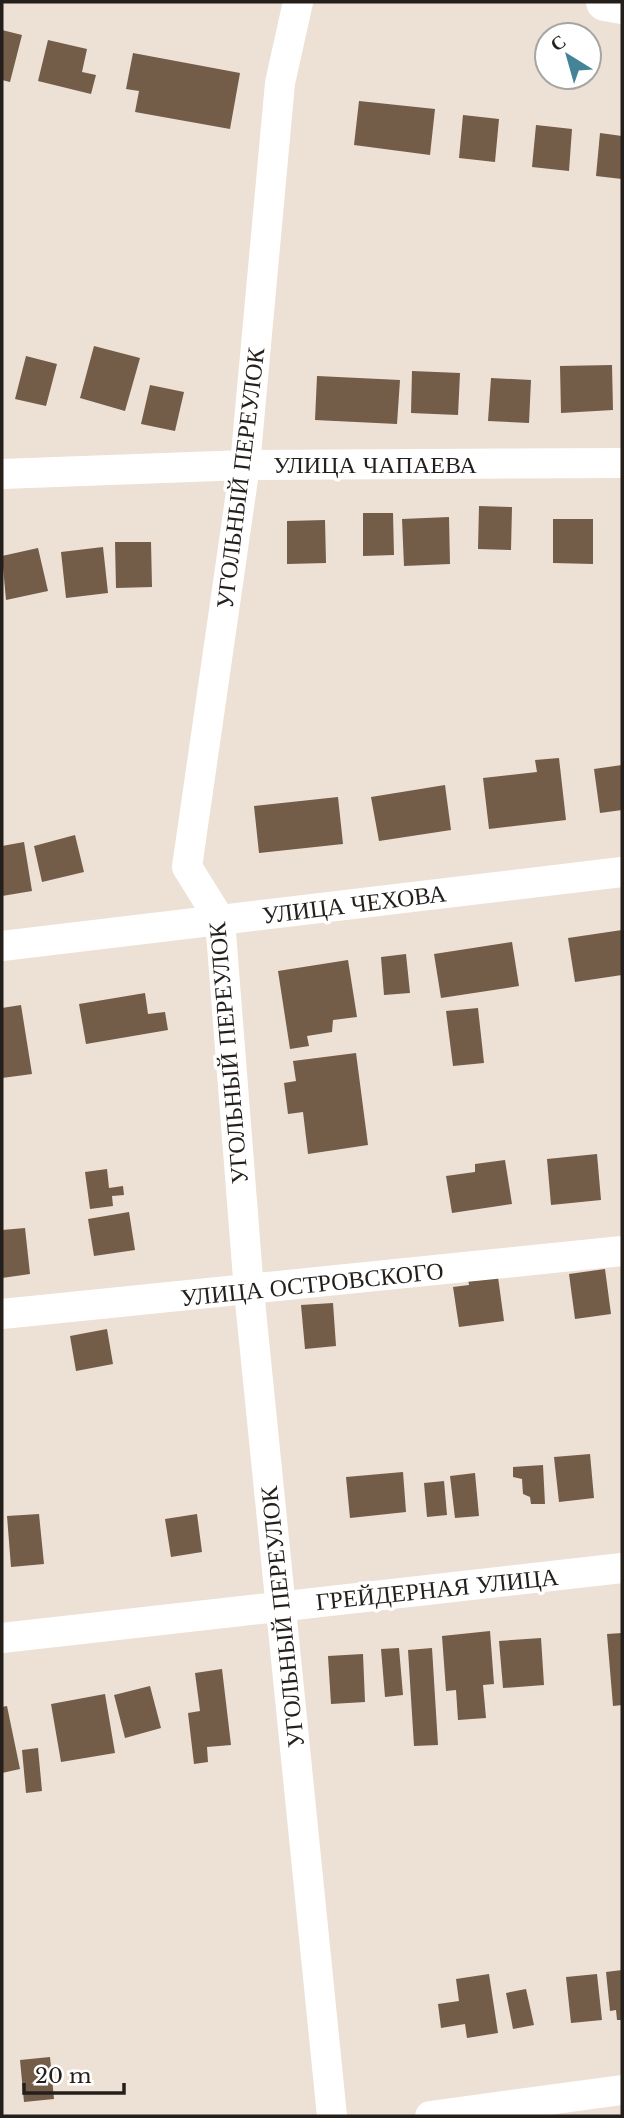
<svg xmlns="http://www.w3.org/2000/svg" width="624" height="2118" font-family="'Libre Baskerville',serif">
	<style>
		.building { fill: #735c48 }
		.lines { fill: none; stroke-linecap: round; stroke-linejoin: round }
		.minor { stroke: #fff; stroke-width: 30 }
		.tertiary { stroke: #fff; stroke-width: 38 }
		.labels { text-anchor: middle; dominant-baseline: central; stroke-width: 7; stroke-linejoin: round; paint-order: stroke }
		.street-label { font-size: 24px; fill: #241f1b; stroke: #fff }
	</style>
	<rect width="100%" height="100%" fill="#ede0d4"/>
	<path class="building" d="M2 30 22 35 10 82 2 80Z
		M48 40 87 49 82 72 96 75 91 94 38 81Z
		M133 53 240 73 230 129 135 112 139 91 126 89Z
		M359 101 435 109 430 155 354 145Z
		M463 115 499 119 495 162 459 158Z
		M536 125 572 129 569 171 532 167Z
		M600 133 622 136V179L596 176Z
		M94 346 140 358 125 411 80 398Z
		M26 356 57 364 46 406 15 399Z
		M612 365 613 410 561 413 560 366Z
		M412 371 460 373 458 415 411 413Z
		M317 376 400 380 397 424 315 420Z
		M491 378 531 380 529 423 488 421Z
		M150 385 184 392 175 431 141 424Z
		M479 506 512 507 511 550 478 549Z
		M363 513H393L394 555 363 556Z
		M449 517 450 564 404 566 402 519Z
		M553 519H593V564L553 563Z
		M325 520 326 563 287 564V521Z
		M115 542H151L152 587 116 588Z
		M103 547 108 593 66 598 61 552Z
		M38 548 48 591 6 600 2 556Z
		M559 758 566 820 489 829 483 778 537 772 535 760Z
		M622 765V810L600 813 594 769Z
		M445 785 451 830 379 841 371 797Z
		M338 797 343 844 259 853 254 806Z
		M75 835 84 872 42 882 34 846Z
		M24 842 32 891 2 896V846Z
		M622 930V975L575 982 568 938Z
		M512 942 519 986 441 998 434 954Z
		M406 954 410 993 384 995 381 957Z
		M348 960 357 1017 333 1020 332 1032 307 1036 309 1046 290 1049 278 971Z
		M145 993 148 1014 165 1012 168 1030 86 1044 79 1004Z
		M21 1005 32 1074 2 1078V1008Z
		M478 1008 484 1063 453 1066 446 1011Z
		M356 1053 368 1145 308 1154 303 1112 288 1114 284 1083 296 1081 293 1061Z
		M597 1154 601 1200 551 1205 547 1159Z
		M505 1160 512 1204 452 1213 446 1176 475 1172V1164Z
		M107 1169 109 1188 123 1186 124 1195 112 1196 113 1206 90 1209 85 1172Z
		M129 1212 135 1250 94 1256 88 1219Z
		M25 1228 30 1274 2 1278V1230Z
		M605 1269 611 1314 575 1319 569 1274Z
		M467 1273 498 1277 504 1321 459 1327 453 1287 469 1285Z
		M333 1303 336 1346 305 1349 301 1305Z
		M107 1329 113 1364 76 1371 70 1336Z
		M590 1454 594 1498 559 1502 554 1457Z
		M543 1465 545 1504H531L530 1497 523 1494 522 1479 513 1477V1467Z
		M403 1472 406 1512 350 1518 346 1477Z
		M475 1473 479 1516 455 1518 450 1476Z
		M444 1481 447 1515 427 1517 424 1483Z
		M39 1514 44 1564 11 1567 7 1516Z
		M197 1514 202 1552 171 1557 165 1519Z
		M490 1631 494 1684 483 1685 486 1718 458 1720 456 1690 446 1691 442 1636Z
		M622 1633V1705L613 1706 607 1634Z
		M541 1638 544 1685 503 1688 499 1641Z
		M399 1648 403 1695 385 1697 381 1649Z
		M432 1648 438 1745 414 1746 408 1650Z
		M363 1654 365 1702 331 1704 328 1656Z
		M222 1669 231 1745 207 1747 208 1762 194 1764 188 1713 200 1711 195 1673Z
		M150 1686 161 1728 125 1738 114 1695Z
		M105 1694 115 1753 61 1762 51 1704Z
		M7 1706 20 1769 2 1773V1707Z
		M38 1748 42 1791 26 1793 22 1750Z
		M622 1970V2020H617L616 2010 610 2011 606 1972Z
		M489 1974 498 2033 467 2038 465 2024 441 2028 438 2004 459 2001 456 1979Z
		M597 1974 602 2020 571 2023 566 1977Z
		M526 1989 534 2025 513 2029 506 1993Z
		M50 2057 54 2099 24 2102 20 2060Z"/>
	<g class="lines">
		<path class="minor" d="M298 2 280 83 245 465 187 867 220 920 249 1291 332 2116
			M2 474 245 465 622 463
			M2 946 622 872
			M2 1314 622 1251
			M2 1638 622 1568
			M430 2116 622 2090"/>
		<path class="tertiary" d="M605 2 622 5"/>
	</g>
	<g class="labels">
		<g class="street-label">
			<text x="375" y="464">УЛИЦА ЧАПАЕВА</text>
			<text transform="translate(240 478) rotate(-83)">УГОЛЬНЫЙ ПЕРЕУЛОК</text>
			<text transform="translate(354 904) rotate(-7)">УЛИЦА ЧЕХОВА</text>
			<text transform="translate(228 1053) rotate(-95)">УГОЛЬНЫЙ ПЕРЕУЛОК</text>
			<text transform="translate(312 1284) rotate(-6)">УЛИЦА ОСТРОВСКОГО</text>
			<text transform="translate(437 1589) rotate(-6)">ГРЕЙДЕРНАЯ УЛИЦА</text>
			<text transform="translate(282 1617) rotate(-96)">УГОЛЬНЫЙ ПЕРЕУЛОК</text>
		</g>
	</g>
	<rect width="624" height="2118" fill="none" stroke="#241f1b" stroke-width="7"/>
	<g transform="translate(568 56) rotate(323)"><circle r="33" fill="#ffffff" stroke="#a7a5a4" stroke-width="2"/>
	<path d="M0-5L12 26L0 18L-12 26Z" fill="#448497"/>
	<text y="-10" font-size="19" font-weight="bold" text-anchor="middle" fill="#241f1b">С</text>
	</g>
	<path d="M24 2083v10h100v-10" fill="none" stroke="#241f1b" stroke-width="3.5"/>
	<text x="35" y="2083" font-size="21" fill="#241f1b" stroke="#ffffff" stroke-width="5" paint-order="stroke">20 m</text>
</svg>
